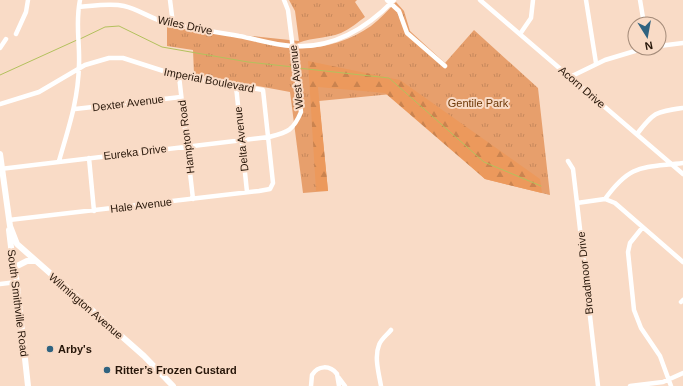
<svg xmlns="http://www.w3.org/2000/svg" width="683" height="386" font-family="Arial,sans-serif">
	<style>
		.grass { fill: url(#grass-tufts) }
		.forest { fill: url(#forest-firs) }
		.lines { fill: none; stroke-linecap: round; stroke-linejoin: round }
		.stream { stroke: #b3c15d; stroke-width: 1 }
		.minor { stroke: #fff; stroke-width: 4.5 }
		.major { stroke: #fff; stroke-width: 6 }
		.poi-dot { fill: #306380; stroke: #f9dbc6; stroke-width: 1.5 }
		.labels { text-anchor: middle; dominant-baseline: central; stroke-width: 4; stroke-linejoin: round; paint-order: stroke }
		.street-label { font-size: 11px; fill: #271609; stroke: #f9dbc6 }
		.park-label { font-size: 11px; fill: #6d3807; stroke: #f9dbc6 }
		.poi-label { font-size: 11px; font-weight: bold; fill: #271609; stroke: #f9dbc6; text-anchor: start }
	</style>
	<defs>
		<pattern id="grass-tufts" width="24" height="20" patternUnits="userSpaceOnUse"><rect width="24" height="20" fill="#e79f6c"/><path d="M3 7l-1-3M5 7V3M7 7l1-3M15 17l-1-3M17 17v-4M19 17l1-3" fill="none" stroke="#c6885c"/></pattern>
		<pattern id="forest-firs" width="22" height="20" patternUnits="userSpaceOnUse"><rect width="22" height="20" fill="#ec995c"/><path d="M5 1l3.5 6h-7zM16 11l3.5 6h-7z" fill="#ca834f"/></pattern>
	</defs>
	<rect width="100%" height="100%" fill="#f9dbc6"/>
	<path class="grass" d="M289 0H357L355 2 365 17C358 22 350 29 341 33 326 39 306 37 293 46L295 48C320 50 350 41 371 26 380 19 388 10 396 2L404 11 410 31 445 63 474 30 538 88 550 195 485 179 392 94 319 101 328 191 303 193 290 92 194 74 193 50 167 46V27L299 41 295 11Z"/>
	<path class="forest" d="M308 61 400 80 540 179 542 193 485 179 385 93 318 87 328 191H316Z"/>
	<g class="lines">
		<path class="stream" d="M80 39 105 27 119 26 162 47 248 62 293 67
			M298 68 389 78 484 162 541 186
			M0 75 77 40"/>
		<path class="minor" d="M170 0 173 24
			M387 0 399 11 407 33 445 66
			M480 0 683 174
			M586 0 596 63
			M640 0 644 24
			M79 7C93 6 110 3 124 6 138 9 150 18 164 22 188 29 214 31 239 36 256 39 274 45 292 46 333 49 367 28 394 0
			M16 34 26 12 28 0
			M520 34 531 18 533 0
			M659 46 683 43
			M0 48 6 39
			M179 76 193 199
			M570 77 605 60 645 48
			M236 86 247 192
			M0 104 39 92 85 65 109 58H123L179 76 263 90 273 183 270 189 259 191 9 220
			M75 109 181 97
			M637 134C654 112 655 112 683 108
			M89 158 94 211
			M59 161C69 126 78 101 79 65 80 41 75 24 80 0
			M568 161 573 169 577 203 598 386
			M0 169 269 137C288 132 293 131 301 112L288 10 284 0
			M605 199 615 203 683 262
			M577 203 605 199C631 163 642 168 683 163
			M642 228 630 243 628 252 634 310 641 328 660 356 671 386
			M0 284 17 282
			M681 302 683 300
			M339 378 345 386
			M311 386 312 375C318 365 330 365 337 374L339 386
			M381 386C379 374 374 357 379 345 381 339 387 335 391 330
			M630 386 663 382 683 373"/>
		<path class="major" d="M0 154 10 226 17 244 144 356 173 386
			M9 230 13 264 15 267 28 386
			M15 267 27 261H35"/>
	</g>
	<g class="poi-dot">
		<circle cx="50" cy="349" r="4"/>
		<circle cx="107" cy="370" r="4"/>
	</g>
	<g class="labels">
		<g class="street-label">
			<text transform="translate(185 25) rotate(12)">Wiles Drive</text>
			<text transform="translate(296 77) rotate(-96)">West Avenue</text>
			<text transform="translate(209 80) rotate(11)">Imperial Boulevard</text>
			<text transform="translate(582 87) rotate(41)">Acorn Drive</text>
			<text transform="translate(128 103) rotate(-7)">Dexter Avenue</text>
			<text transform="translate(186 137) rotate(-97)">Hampton Road</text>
			<text transform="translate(241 139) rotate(-96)">Delta Avenue</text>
			<text transform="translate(135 152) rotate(-7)">Eureka Drive</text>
			<text transform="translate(141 205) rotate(-7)">Hale Avenue</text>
			<text transform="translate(585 273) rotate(-96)">Broadmoor Drive</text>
			<text transform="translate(18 303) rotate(83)">South Smithville Road</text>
			<text transform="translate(86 306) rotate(41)">Wilmington Avenue</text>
		</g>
		<g class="park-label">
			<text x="478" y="103">Gentile Park</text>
		</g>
		<g class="poi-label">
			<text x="58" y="349">Arby's</text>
			<text x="115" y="370">Ritter’s Frozen Custard</text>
		</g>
	</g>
	<g transform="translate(647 36) rotate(169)"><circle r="19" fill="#f9dbc6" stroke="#a58c7a"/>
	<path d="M0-3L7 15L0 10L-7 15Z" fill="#306380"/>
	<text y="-6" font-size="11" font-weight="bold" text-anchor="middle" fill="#271609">N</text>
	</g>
</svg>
